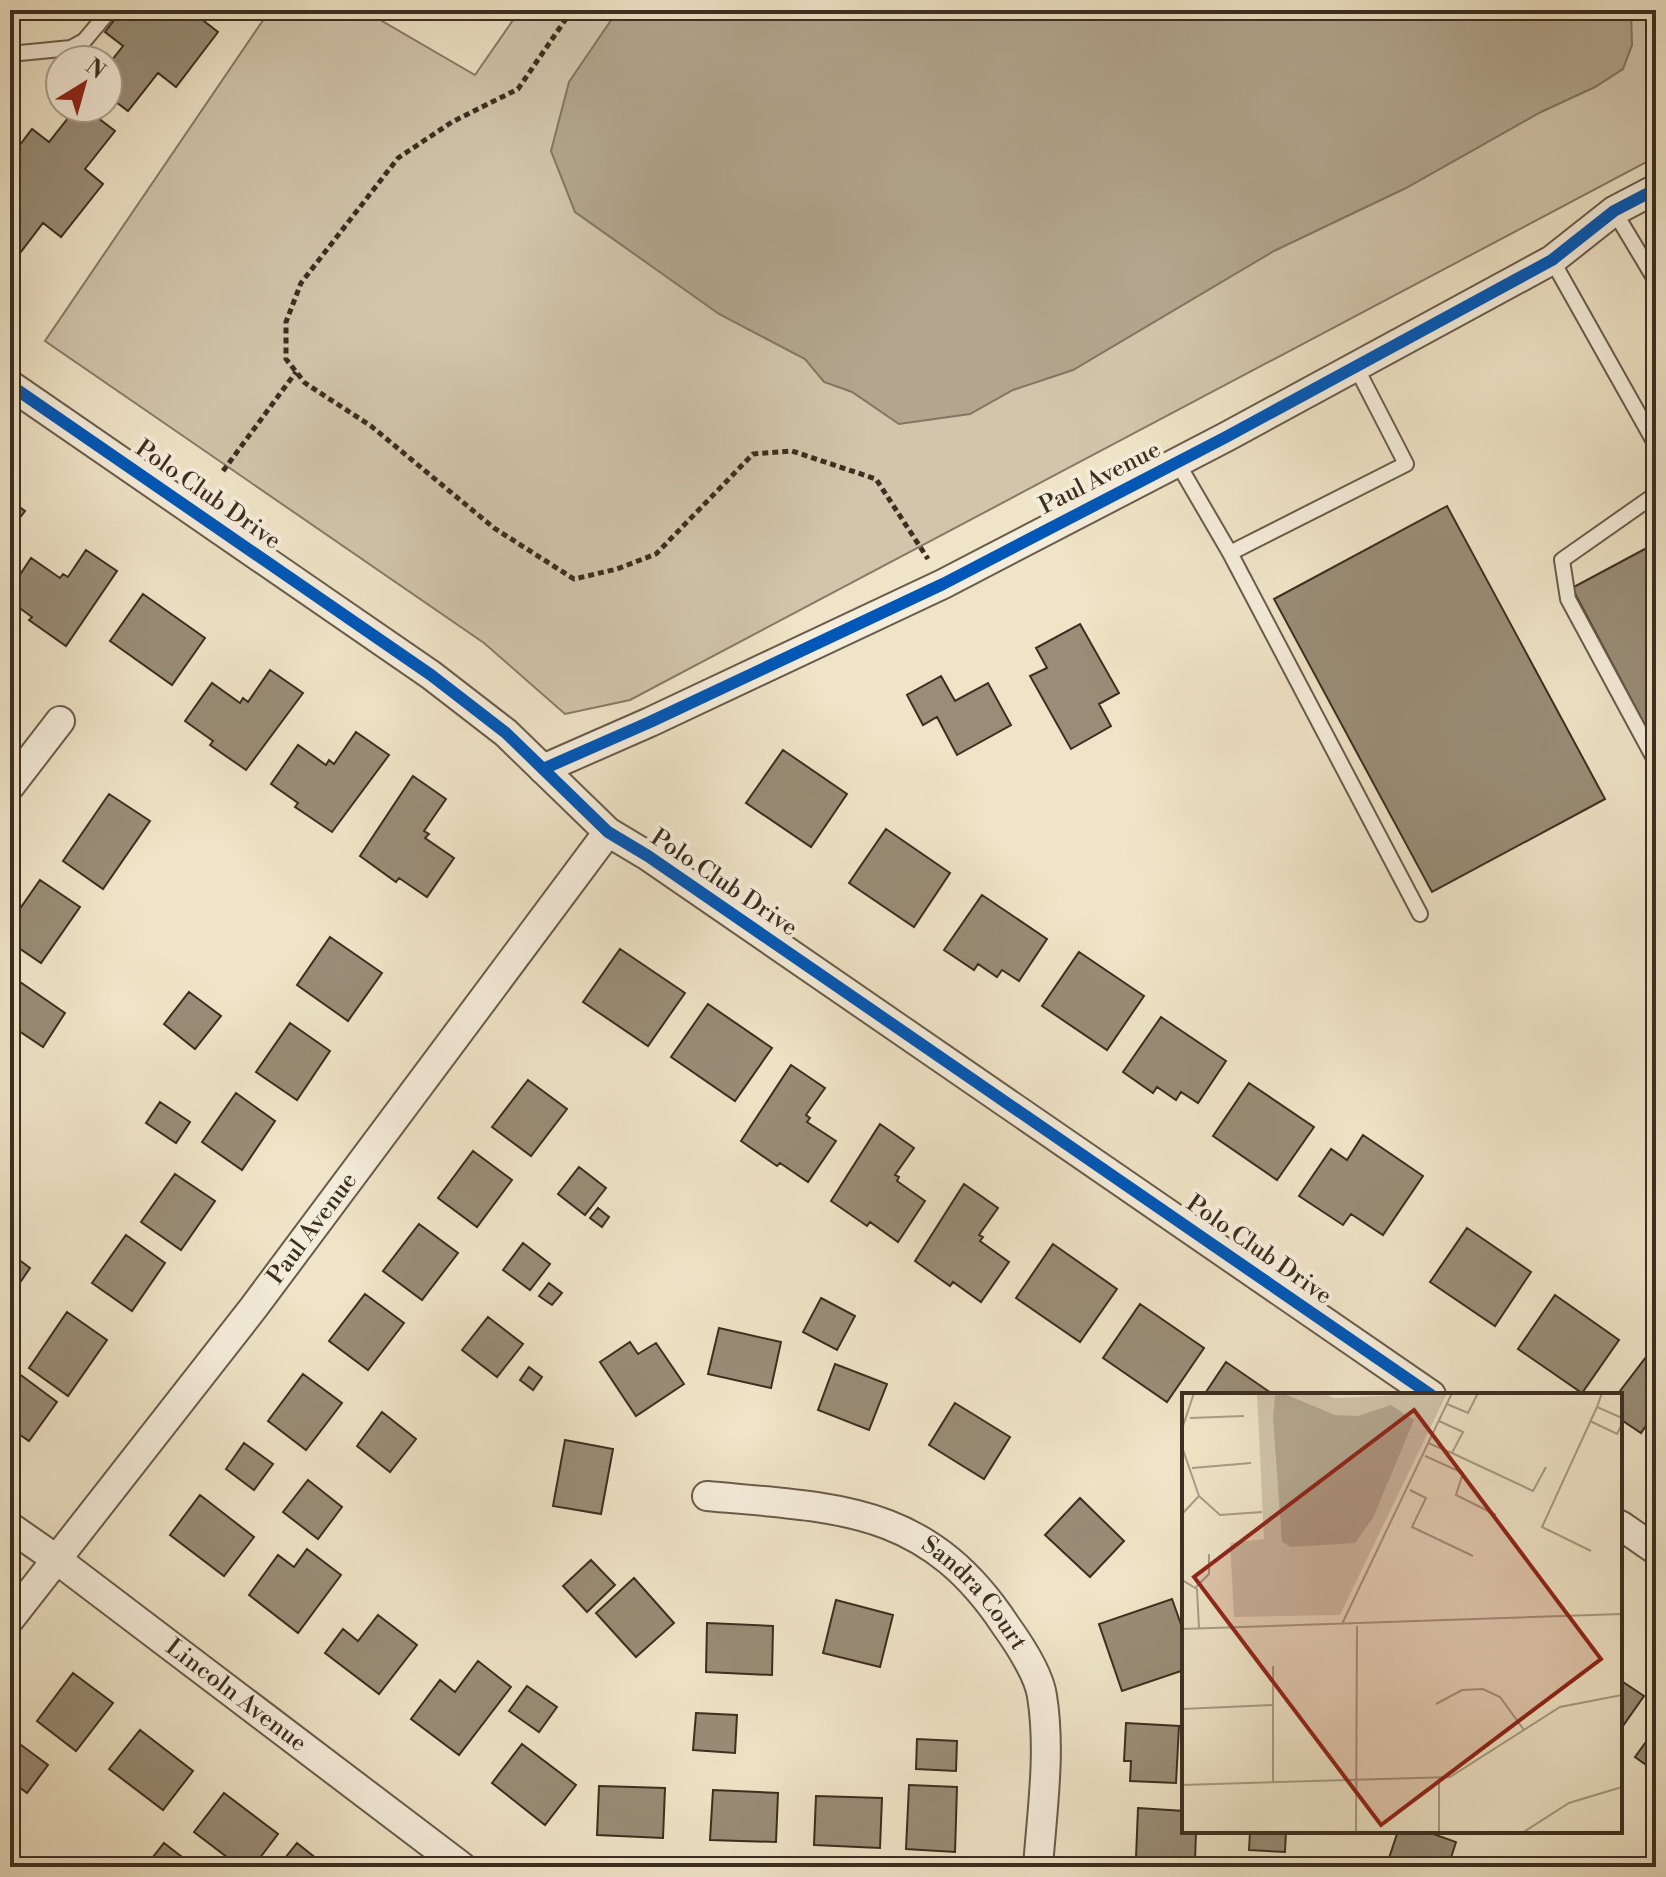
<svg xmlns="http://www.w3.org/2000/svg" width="1666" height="1877" font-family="'Libre Bodoni',serif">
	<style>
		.green { fill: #d1c5ab; stroke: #867a66; stroke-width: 2 }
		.water { fill: #b2a68e; stroke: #837662; stroke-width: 2 }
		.building { fill: #998d77; stroke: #3c2e20; stroke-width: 2 }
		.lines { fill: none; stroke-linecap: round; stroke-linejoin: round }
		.service-casing { stroke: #695c4a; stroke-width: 18 }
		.minor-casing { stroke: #695c4a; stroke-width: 32 }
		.path { stroke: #3c2e20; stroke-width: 5; stroke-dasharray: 6 4; stroke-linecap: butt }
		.service { stroke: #f5eddb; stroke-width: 14 }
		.minor { stroke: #f5eddb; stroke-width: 28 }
		.cycleway-casing { stroke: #f5eddb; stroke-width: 17 }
		.cycleway { stroke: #0057b8; stroke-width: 12 }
		.labels { text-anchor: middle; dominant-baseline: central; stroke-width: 8; stroke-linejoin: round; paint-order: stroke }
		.street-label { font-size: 24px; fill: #3c2e20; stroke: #f5eddb }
		.inset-road { fill: none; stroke: #a79b84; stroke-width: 2 }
		.view { fill: #8f2418; fill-opacity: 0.15; stroke: #8f2418; stroke-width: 4 }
		.inset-edge { fill: none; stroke: #3c2e20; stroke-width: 4 }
	</style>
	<rect width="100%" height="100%" fill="#efe4c7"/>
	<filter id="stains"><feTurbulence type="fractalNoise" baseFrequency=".0025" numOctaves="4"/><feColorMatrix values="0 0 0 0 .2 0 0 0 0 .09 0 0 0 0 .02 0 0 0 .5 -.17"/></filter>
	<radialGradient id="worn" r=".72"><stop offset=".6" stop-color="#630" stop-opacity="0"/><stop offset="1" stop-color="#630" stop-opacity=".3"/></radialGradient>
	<path class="green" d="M270 10H363L475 75 520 10H1656V157L630 700 565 714 484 643 45 341Z"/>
	<path class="water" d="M618 10H1631L1632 45 1623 69 1595 87 1541 112 1406 188 1274 251 1073 370 1013 390 970 414 899 424 852 392 824 382 805 359 719 314 575 212 551 151 569 82Z"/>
	<path class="building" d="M122 10H206L200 18 218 32 176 87 158 73 128 111 108 96V65L123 46 105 32Z
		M76 108H85L115 131 85 169 103 184 61 237 43 223 14 261 10 258V158L32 129 49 142Z
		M10 500 25 511 10 531Z
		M1447 506 1605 799 1432 892 1274 599Z
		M1656 543V746L1572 588Z
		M86 550 117 571 66 646 29 620 32 617 10 601V590L31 558 60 578 63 574 68 577Z
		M143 594 205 638 172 685 110 641Z
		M1080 624 1119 693 1099 704 1111 726 1071 749 1030 676 1047 668 1036 648Z
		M270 670 303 693 246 770 210 745 213 741 185 721 212 683 240 703 243 698 248 702Z
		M941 676 955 701 988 683 1011 725 957 755 937 717 923 725 907 695Z
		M356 732 389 755 332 832 295 807 298 803 271 784 298 745 326 765 329 760 334 764Z
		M783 750 847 794 811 847 746 803Z
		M413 776 446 799 424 831 429 834 425 838 454 858 427 897 399 878 396 882 360 856Z
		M109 794 150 821 103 889 63 861Z
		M886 829 950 873 914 927 849 883Z
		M40 880 80 907 41 963 10 942V923Z
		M982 895 1047 939 1019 981 1002 970 997 977 978 964 974 970 944 950Z
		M330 937 382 973 348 1021 297 985Z
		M620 949 685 993 648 1046 583 1002Z
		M1079 952 1144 996 1107 1050 1042 1006Z
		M10 975 65 1013 43 1047 10 1025Z
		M189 992 221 1016 195 1049 164 1024Z
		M708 1004 772 1048 735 1101 671 1057Z
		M1161 1017 1226 1061 1198 1103 1181 1092 1176 1100 1157 1087 1153 1093 1123 1072Z
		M290 1023 330 1051 297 1100 256 1072Z
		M791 1065 825 1088 806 1115 810 1118 807 1122 836 1141 808 1182 780 1163 777 1166 741 1141Z
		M528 1080 567 1109 531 1156 492 1127Z
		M1249 1083 1314 1127 1277 1180 1213 1136Z
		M236 1093 275 1121 242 1170 202 1142Z
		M160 1102 190 1122 176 1143 146 1123Z
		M880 1124 914 1148 895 1175 899 1177 897 1181 925 1201 898 1242 870 1222 867 1226 831 1201Z
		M1363 1135 1423 1176 1383 1235 1351 1214 1343 1225 1299 1196 1331 1149 1347 1160Z
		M473 1151 512 1180 477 1227 438 1198Z
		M579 1167 606 1188 585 1215 558 1194Z
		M175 1174 215 1201 181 1250 141 1222Z
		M964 1184 998 1208 979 1235 983 1237 980 1241 1009 1262 981 1302 953 1282 950 1286 915 1261Z
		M598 1208 609 1217 602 1227 590 1218Z
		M419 1224 458 1253 422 1300 383 1271Z
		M1467 1228 1531 1272 1495 1326 1430 1282Z
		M126 1235 165 1263 132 1311 92 1283Z
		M523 1243 550 1264 530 1290 503 1270Z
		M1053 1244 1117 1289 1080 1342 1016 1298Z
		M10 1253 30 1268 10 1297Z
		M549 1283 562 1293 552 1305 539 1296Z
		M365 1294 404 1323 368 1370 329 1341Z
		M1555 1295 1619 1340 1582 1393 1518 1349Z
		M821 1298 855 1316 837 1350 803 1332Z
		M1140 1304 1204 1348 1167 1402 1103 1358Z
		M67 1312 107 1340 68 1396 29 1368Z
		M488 1317 523 1344 497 1377 462 1350Z
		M719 1328 781 1342 771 1388 708 1374Z
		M630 1342 638 1354 656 1343 684 1384 636 1416 600 1362Z
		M1656 1344V1411L1641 1433 1620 1419V1395H1617Z
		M1226 1362 1274 1395H1204Z
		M835 1364 887 1384 869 1430 818 1410Z
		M10 1367 57 1402 29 1441 10 1428Z
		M529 1367 542 1377 533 1390 520 1380Z
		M303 1374 342 1403 306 1450 268 1421Z
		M955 1403 1010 1437 984 1479 929 1445Z
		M382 1412 416 1439 390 1472 357 1446Z
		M565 1440 613 1449 601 1514 553 1506Z
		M244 1443 273 1464 254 1490 226 1469Z
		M308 1480 342 1507 318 1539 283 1512Z
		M200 1495 254 1537 224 1576 170 1535Z
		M1080 1498 1124 1541 1090 1577 1045 1535Z
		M307 1549 341 1575 298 1633 249 1595 278 1555 294 1567Z
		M591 1560 615 1585 587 1612 563 1586Z
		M634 1578 674 1623 636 1657 596 1613Z
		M1172 1599 1184 1633V1670L1122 1691 1099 1624Z
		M836 1600 893 1615 880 1667 823 1653Z
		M378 1615 417 1645 379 1694 325 1653 343 1629 358 1641Z
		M707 1623 773 1626 772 1675 706 1672Z
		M478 1661 511 1687 459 1755 411 1719 440 1680 455 1692Z
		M73 1673 113 1703 76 1751 37 1721Z
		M1620 1680 1644 1696 1620 1730Z
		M527 1686 557 1707 539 1732 509 1711Z
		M696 1713 737 1715 735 1753 693 1750Z
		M1126 1723 1179 1726 1176 1783 1130 1781 1131 1761H1124Z
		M1656 1728V1772L1635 1757Z
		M140 1730 193 1771 163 1810 109 1769Z
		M917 1739 957 1741 956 1771 916 1769Z
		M17 1742 48 1765 27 1793 10 1780V1751Z
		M522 1744 576 1785 545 1825 492 1783Z
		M909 1785 957 1787 955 1852 906 1849Z
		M599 1786 665 1788 663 1838 597 1835Z
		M713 1790 778 1793 776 1842 710 1840Z
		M224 1793 278 1834 253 1867H240L194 1832Z
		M816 1796 882 1798 880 1848 814 1845Z
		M1138 1808 1184 1811V1831H1196L1195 1861 1136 1858Z
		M1250 1831H1286L1285 1852 1249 1850Z
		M1398 1831H1425L1456 1842 1448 1867H1386Z
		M164 1843 191 1864 189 1867H145Z
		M297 1843 327 1867H278Z"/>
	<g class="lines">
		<defs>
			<path id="service" d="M10 54 71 48 84 41 110 10
				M1614 211 1656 281
				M1552 260 1656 445
				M1356 367 1406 464 1230 553 1420 914
				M1177 462 1230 553
				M1656 494 1562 560 1568 599 1656 762"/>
			<g id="minor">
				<path d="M10 385 431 675 506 733 608 832 648 856 1431 1395"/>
				<path d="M543 769 650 722 943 584 1226 437 1552 260 1614 211 1656 189"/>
				<path d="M10 786 60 721"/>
				<path id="s1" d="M707 1496C838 1508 927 1506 1006 1626 1019 1644 1039 1675 1042 1696 1051 1752 1042 1811 1038 1867"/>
				<path d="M1620 1525 1656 1550"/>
				<path id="s2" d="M10 1527 56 1559 462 1867"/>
				<path id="s3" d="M10 1619 254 1307 608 832"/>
			</g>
		</defs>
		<use href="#service" class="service-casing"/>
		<use href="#minor" class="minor-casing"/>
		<path class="path" d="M572 10 518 89 452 122 398 158 301 283 286 322V359L305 383 371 426 494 528 574 579 617 569 656 554 753 454 792 451 876 479 928 559
			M223 471 296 372"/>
		<use href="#service" class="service"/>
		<use href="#minor" class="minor"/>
		<defs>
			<path id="cycleway" d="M10 385 431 675 506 733 608 832 648 856 1431 1395
				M543 769 650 722 943 584 1226 437 1552 260 1614 211 1656 189"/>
		</defs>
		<use href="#cycleway" class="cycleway-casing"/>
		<use href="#cycleway" class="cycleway"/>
	</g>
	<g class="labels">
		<g class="street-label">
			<text transform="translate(1100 478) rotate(-27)">Paul Avenue</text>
			<text transform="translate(208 495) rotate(35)">Polo Club Drive</text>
			<text transform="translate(724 883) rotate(34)">Polo Club Drive</text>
			<text stroke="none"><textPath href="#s3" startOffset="494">Paul Avenue</textPath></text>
			<text transform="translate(1259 1250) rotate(35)">Polo Club Drive</text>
			<text stroke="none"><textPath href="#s1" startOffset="296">Sandra Court</textPath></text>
			<text stroke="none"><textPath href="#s2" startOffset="282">Lincoln Avenue</textPath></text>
		</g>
	</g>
	<g transform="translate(1182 1393)">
		<rect width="440" height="440" fill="#efe4c7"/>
		<path d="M75 0H141L152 5 265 0 158 222 52 224 48 150 82 146Z" fill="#d1c5ab"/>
		<path d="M100 0 153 22 176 23 209 12 232 27 191 125 173 150 109 154 100 149 91 25 93 3Z" fill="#b2a68e"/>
		<path class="inset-road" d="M420 0 415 14 440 25M265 11 286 20 296 0M8 25 62 23M408 28 435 41 439 33M0 36 12 0M246 50 270 60 281 39 257 28M0 54 17 103M270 60 351 98 364 74M243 63 281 80 274 102 314 122M10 75 69 70M228 97 244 105 230 134 291 163M17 103 38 122 80 119M0 121 17 103M409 158 360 134 415 14M0 187 15 196 17 235M14 194 27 181V161M160 231 270 0M0 236 440 221M254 311 280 297 301 296 318 304 342 337M0 316 91 312M91 388V273M0 392 268 384 378 314 440 302M174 440 175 233M257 440V385M340 440 387 410 440 394"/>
		<path class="view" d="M232 17 419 266 199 432 12 184Z"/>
		<rect width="440" height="440" class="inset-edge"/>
	</g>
	<rect width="1666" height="1877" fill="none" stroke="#efe4c7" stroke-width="40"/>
	<rect x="12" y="12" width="1642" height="1853" fill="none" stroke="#3c2e20" stroke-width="4"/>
	<rect x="20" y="20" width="1626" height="1837" fill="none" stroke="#3c2e20" stroke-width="2"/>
	<g transform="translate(84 84) rotate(37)"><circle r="38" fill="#f5eddb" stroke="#aba190" stroke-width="2"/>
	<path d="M0-6L14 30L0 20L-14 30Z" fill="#8f2418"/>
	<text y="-12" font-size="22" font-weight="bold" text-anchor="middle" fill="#3c2e20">N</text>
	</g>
	<rect width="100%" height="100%" filter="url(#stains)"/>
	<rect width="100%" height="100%" fill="url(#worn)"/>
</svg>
